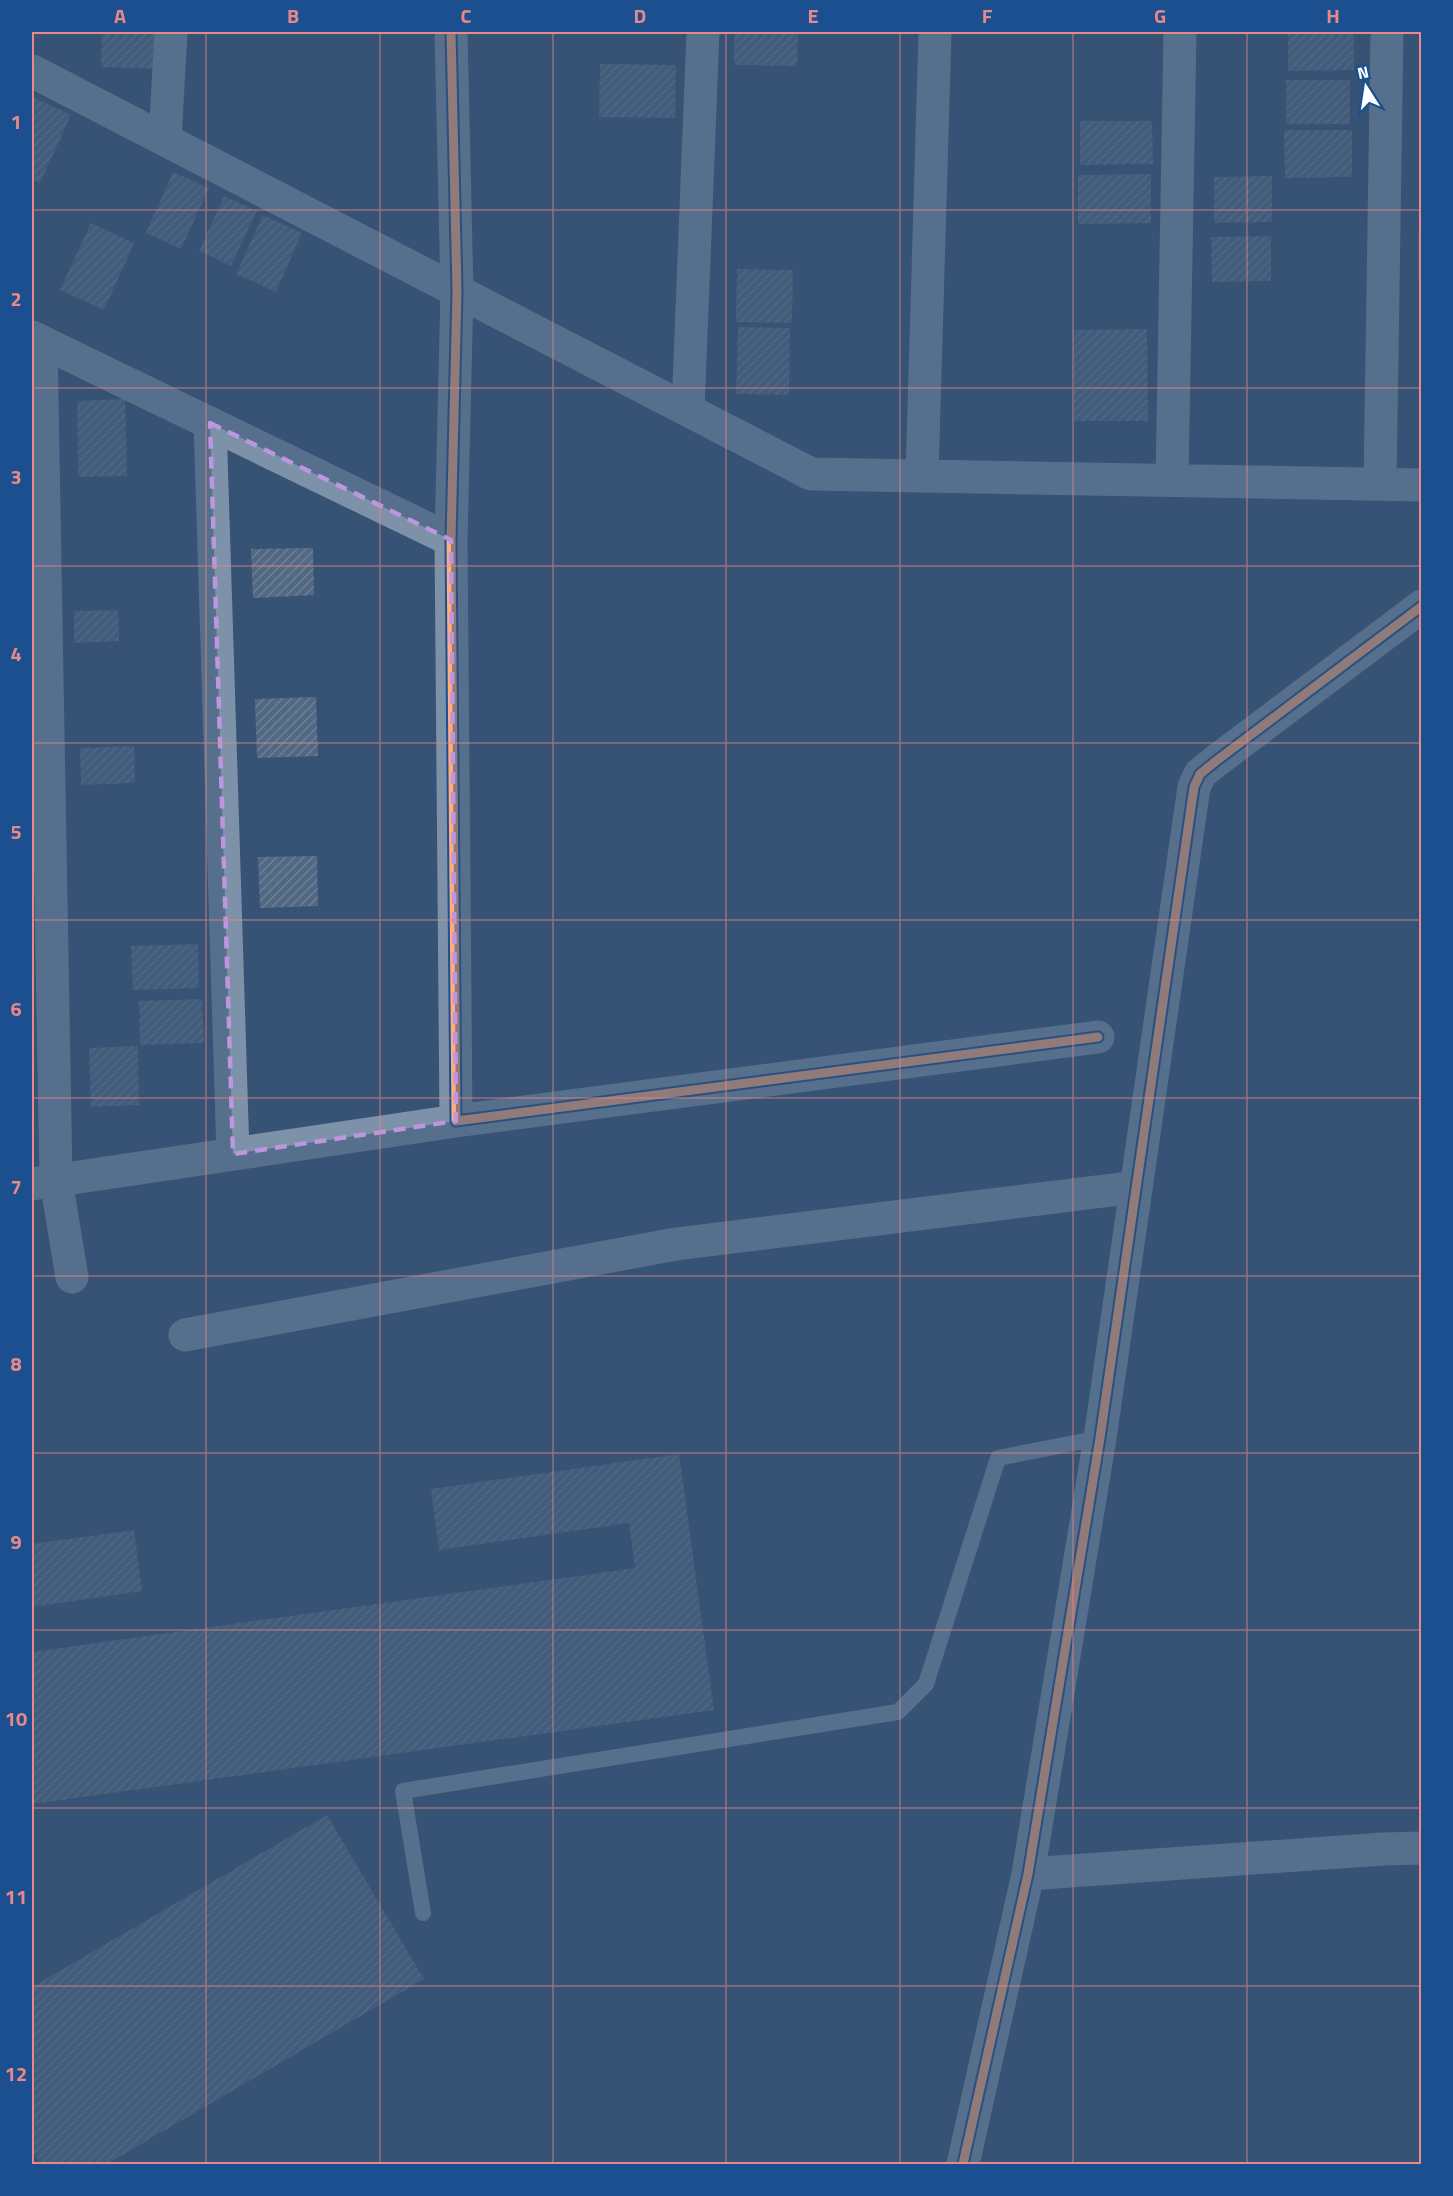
<svg xmlns="http://www.w3.org/2000/svg" width="1453" height="2196" font-family="'Titillium Web',sans-serif">
	<style>
		.building { fill: url(#building-hatch) }
		.lines { fill: none; stroke-linecap: round; stroke-linejoin: round }
		.service { stroke: #7d92a8; stroke-width: 16 }
		.minor { stroke: #7d92a8; stroke-width: 33 }
		.cycleway-casing { stroke: #1b4f8f; stroke-width: 13 }
		.cycleway { stroke: #ffac80; stroke-width: 9 }
		.marked { fill: none; stroke: #bd96df; stroke-width: 4.5; stroke-dasharray: 12 8; stroke-linejoin: round }
		.grid { fill: none; stroke: #e88989; stroke-width: 1.5; stroke-opacity: 0.55 }
		.neatline { fill: none; stroke: #e88989; stroke-width: 2 }
		.grid-label { font-size: 20px; text-anchor: middle; font-weight: bold; fill: #e88989 }
	</style>
	<defs>
		<pattern id="building-hatch" width="6" height="6" patternUnits="userSpaceOnUse" patternTransform="scale(1.5)"><rect width="6" height="6" fill="#526984"/><path d="M-1 1l2-2M0 6l6-6M5 7l2-2" fill="none" stroke="#6c8096"/></pattern>
	</defs>
	<rect width="100%" height="100%" fill="#365274"/>
	<path class="building" d="M102 32H160L159 69 101 67Z
		M734 32H798L797 66 734 65Z
		M1288 32H1354V70L1288 71Z
		M600 64 676 65 675 118 599 117Z
		M1286 80H1350V124H1286Z
		M32 97 71 115 40 183 32 179Z
		M1080 121H1152L1153 164 1080 165Z
		M1284 130H1352V177L1285 178Z
		M173 172 209 188 181 249 146 233Z
		M1151 174V223L1078 224V175Z
		M1272 176V222L1214 223V177Z
		M224 196 257 211 231 266 199 251Z
		M263 215 302 233 276 292 236 274Z
		M91 223 134 243 104 310 60 290Z
		M1418 233H1422V280H1418Z
		M1271 236V281L1212 282 1211 237Z
		M737 269 793 270 792 323 736 322Z
		M738 327 790 328 789 395 736 394Z
		M1147 329 1148 421H1074L1073 330Z
		M125 399 127 476 78 477 77 401Z
		M313 548 314 595 253 598 251 549Z
		M118 610 119 641 74 643V611Z
		M316 697 318 756 257 758 255 699Z
		M134 746 135 783 81 785 80 748Z
		M317 856 318 906 260 908 258 857Z
		M198 944 199 988 133 990 131 946Z
		M202 999 204 1043 140 1045 139 1001Z
		M138 1046 139 1105 91 1107 89 1048Z
		M679 1454 714 1710 32 1804V1652L635 1568 629 1523 439 1550 431 1489Z
		M134 1530 142 1591 32 1607V1544Z
		M327 1815 424 1979 107 2164H40L32 2149V1987Z"/>
	<g class="lines">
		<path class="service" d="M423 1913 403 1791 898 1712 926 1684 998 1458 1100 1438"/>
		<path class="minor" d="M451 32 457 291 451 540 456 1121 1098 1037
			M32 71 811 474 1422 485
			M165 140 171 32
			M32 337 451 540
			M41 341 56 1180 72 1277
			M688 410 703 32
			M210 423 233 1154
			M922 476 935 32
			M1172 480 1180 32
			M1380 484 1387 32
			M32 1184 456 1121
			M185 1335 676 1244 1136 1187
			M1028 1874 1383 1849 1422 1848
			M963 2164 1028 1874 1100 1438 1194 787 1200 774 1216 761 1422 606"/>
		<defs>
			<path id="cycleway" d="M451 32 457 291 451 540 456 1121 1098 1037
				M963 2164 1028 1874 1100 1438 1194 787 1200 774 1216 761 1422 606"/>
		</defs>
		<use href="#cycleway" class="cycleway-casing"/>
		<use href="#cycleway" class="cycleway"/>
	</g>
	<path d="M0 0H1453V2196H0ZM210 423 451 540 456 1121 233 1154Z" fill="#365274" fill-opacity=".55" fill-rule="evenodd"/>
	<path class="marked" d="M210 423 451 540 456 1121 233 1154Z"/>
	<path class="grid" d="M206 32V2164M380 32V2164M553 32V2164M726 32V2164M900 32V2164M1073 32V2164M1247 32V2164M32 210H1422M32 388H1422M32 566H1422M32 743H1422M32 920H1422M32 1098H1422M32 1276H1422M32 1453H1422M32 1630H1422M32 1808H1422M32 1986H1422"/>
	<rect width="1453" height="2196" fill="none" stroke="#1b4f8f" stroke-width="66"/>
	<g transform="translate(1366 87) rotate(348)" stroke="#1b4f8f" stroke-width="4.5" paint-order="stroke">
	<path d="M0-4.5L10 22L0 15L-10 22Z" fill="#ffffff"/>
	<text y="-9" font-size="16" font-weight="bold" text-anchor="middle" fill="#ffffff">N</text>
	</g>
	<rect x="33" y="33" width="1387" height="2130" class="neatline"/>
	<g class="grid-label">
		<text x="120" y="23">A</text>
		<text x="293" y="23">B</text>
		<text x="466" y="23">C</text>
		<text x="640" y="23">D</text>
		<text x="813" y="23">E</text>
		<text x="987" y="23">F</text>
		<text x="1160" y="23">G</text>
		<text x="1333" y="23">H</text>
		<text x="16" y="129">1</text>
		<text x="16" y="306">2</text>
		<text x="16" y="484">3</text>
		<text x="16" y="661">4</text>
		<text x="16" y="839">5</text>
		<text x="16" y="1016">6</text>
		<text x="16" y="1194">7</text>
		<text x="16" y="1371">8</text>
		<text x="16" y="1549">9</text>
		<text x="16" y="1726">10</text>
		<text x="16" y="1904">11</text>
		<text x="16" y="2081">12</text>
	</g>
</svg>
